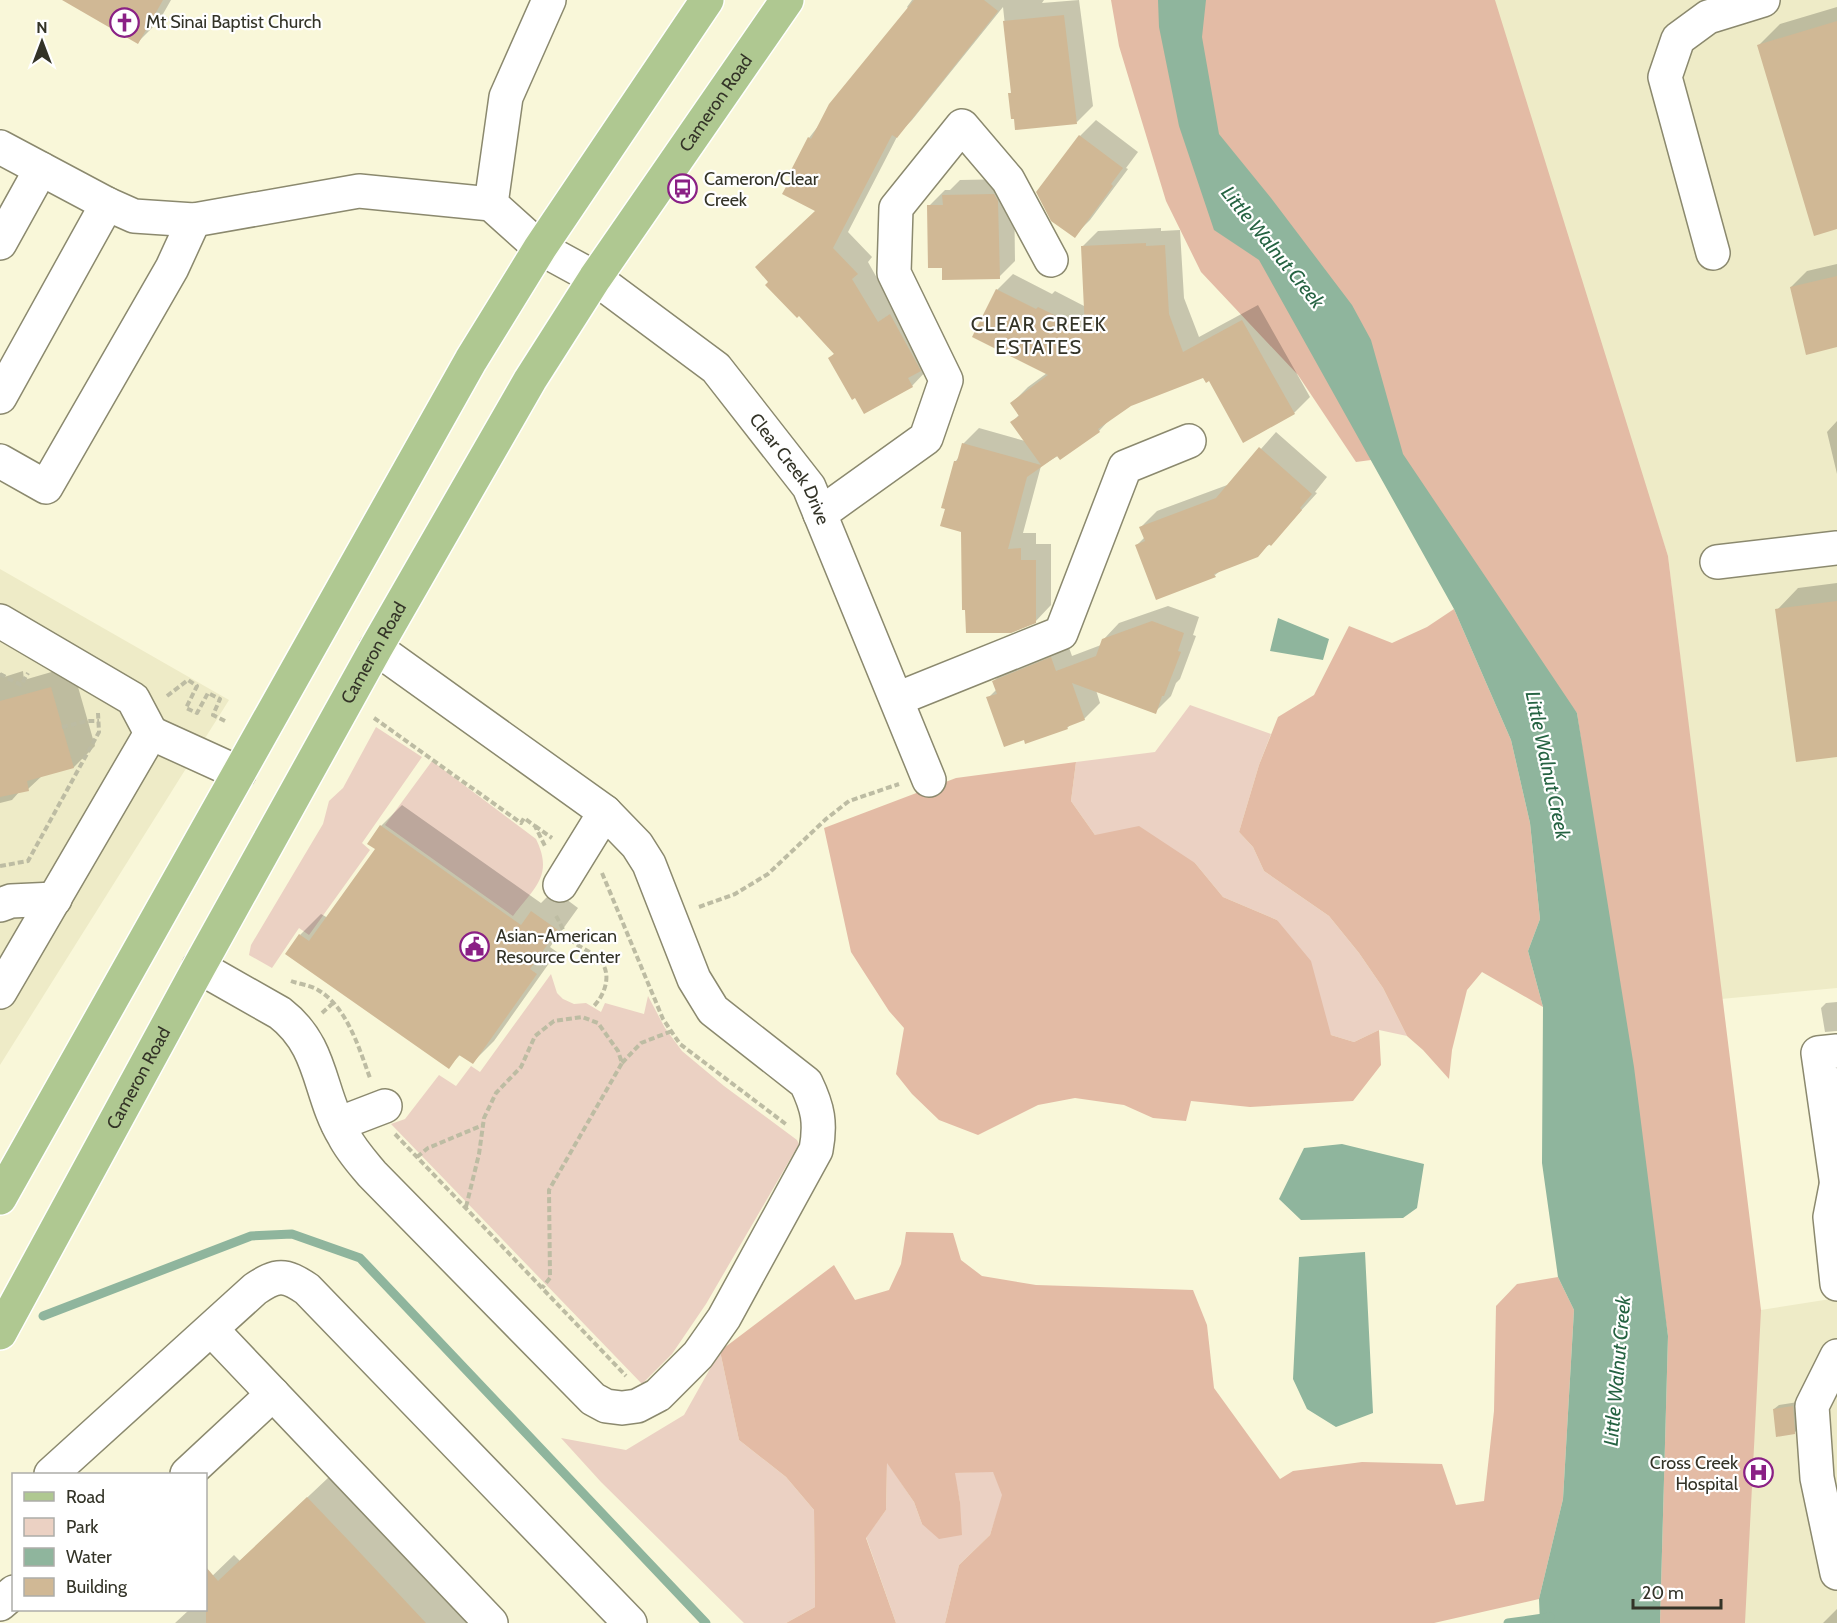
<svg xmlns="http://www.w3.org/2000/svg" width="1837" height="1623" font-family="Cabin,sans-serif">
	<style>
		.built { fill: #eeebc7 }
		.green { fill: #ebd1c3 }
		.forest { fill: #e3bba5 }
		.water { fill: #8fb59d }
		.shadow { fill: #0003 }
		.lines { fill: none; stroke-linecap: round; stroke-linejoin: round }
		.stream { stroke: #8fb59d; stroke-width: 9 }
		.building { fill: #d0b895 }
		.minor-casing { stroke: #8b896e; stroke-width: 36 }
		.major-casing { stroke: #fff; stroke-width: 36 }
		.path { stroke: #bdbca3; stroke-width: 4; stroke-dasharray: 6 3; stroke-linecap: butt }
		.minor { stroke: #fff; stroke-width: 33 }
		.major { stroke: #afc891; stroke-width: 33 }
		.labels { text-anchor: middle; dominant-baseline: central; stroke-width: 4.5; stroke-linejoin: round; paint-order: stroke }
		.poi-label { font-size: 18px; fill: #333327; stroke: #fff; text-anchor: start }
		.street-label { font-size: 18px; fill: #333327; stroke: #fff }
		.water-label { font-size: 20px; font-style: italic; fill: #256342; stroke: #fff }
		.neighbourhood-label { font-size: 20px; letter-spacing: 1.5px; fill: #333327; stroke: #fff }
	</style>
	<rect width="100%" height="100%" fill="#f9f7d9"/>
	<path class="built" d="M1485 0H1837V988L1721 999 1668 556Z
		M0 569 229 700 0 1065Z
		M1837 1298V1623H1679L1684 1322Z"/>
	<path class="green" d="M1190 705 1271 734 1259 765 1239 832 1253 847 1264 871 1329 916 1359 953 1383 988 1407 1036 1379 1030 1354 1042 1331 1035 1277 920 1223 897 1195 863 1095 835 1071 801 1076 762 1155 752Z
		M376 727 422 757 362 843 370 850 309 935 299 928 272 968 249 955 251 945 323 824 329 801 343 788Z
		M432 761 536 839C554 876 534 888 513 916L385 825Z
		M551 974 557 993 563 999 574 1004 586 1003 601 1012 605 1003 644 1014 648 996 665 1028 682 1051 724 1086 797 1140 799 1144 706 1304 672 1354 642 1384 391 1124 405 1119 439 1075 456 1086 471 1066 480 1072Z
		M720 1351 739 1440 786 1477 814 1510 815 1607 786 1623H744L601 1482 561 1438 626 1450 684 1415Z
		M887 1462 914 1502 922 1524 960 1502 954 1473 993 1471 1003 1495 990 1535 959 1565 945 1623H896L866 1537 886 1510Z"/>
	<path class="forest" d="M1111 0H1495L1668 556 1761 1310 1745 1623H1660L1668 1336 1577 713 1371 460 1356 462 1298 375 1201 272 1166 201 1119 46Z
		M1454 609 1511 740 1530 823 1540 919 1528 951 1543 1007 1482 972 1467 990 1452 1050 1449 1079 1423 1050 1407 1036 1383 988 1359 953 1329 916 1264 871 1253 847 1239 832 1259 765 1278 717 1314 695 1349 626 1392 643 1427 627Z
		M1076 762 1071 801 1095 835 1139 826 1195 863 1223 897 1277 920 1311 961 1331 1035 1354 1042 1379 1030 1381 1065 1353 1101 1250 1107 1191 1101 1186 1121 1153 1118 1124 1105 1075 1098 1038 1105 978 1135 939 1120 912 1094 896 1074 904 1028 889 1011 851 952 824 828 956 778Z
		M906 1232 953 1233 961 1260 982 1276 1036 1285 1193 1290 1207 1325 1214 1388 1280 1479 1293 1471 1362 1462 1442 1464 1456 1505 1484 1501 1494 1411 1496 1306 1517 1284 1558 1277 1574 1310 1563 1499 1539 1599 1434 1623H945L959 1565 990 1535 1002 1495 993 1472 955 1473 960 1502 962 1535 939 1539 922 1524 914 1502 887 1463 886 1510 866 1538 896 1623H786L815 1607 814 1510 786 1477 739 1440 720 1351 834 1265 855 1300 889 1290 901 1264Z"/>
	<path class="water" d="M1158 0H1206L1202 37 1219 134 1271 198 1352 305 1371 340 1403 454 1577 713 1634 1067 1668 1336 1660 1623H1540L1539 1599 1563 1499 1574 1310 1558 1277 1542 1163 1543 1007 1528 951 1540 919 1530 823 1511 740 1454 609 1259 260 1214 230 1179 126 1159 27Z
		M1278 618 1329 639 1323 660 1270 651Z
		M1342 1144 1424 1164 1417 1208 1403 1218 1301 1220 1279 1199 1304 1148Z
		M1365 1252 1373 1413 1336 1427 1307 1409 1293 1379 1299 1257Z"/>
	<path class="shadow" d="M65 0H171L159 21 138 42Z
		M912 0H1044L1042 3 1079 0 1093 106 1077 122 1010 94 1012 91 1003 7 912 120 899 133 848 232 872 257 868 262 928 369 912 386 830 358 835 353 799 314 817 210 793 177 809 138 909 9 907 7Z
		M1837 7V227L1758 46 1780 24Z
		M1096 120 1138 152 1126 168 1128 169 1090 220 1074 236 1038 192 1080 136Z
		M1010 179 1014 184 1015 261 999 277 944 267 929 206 945 190H950L960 180Z
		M1161 228V231L1180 230 1184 298 1199 337 1258 305 1310 397 1294 413 1204 376 1130 405 1111 418 1099 431 1041 466 1023 533H1036V544H1051V605L1035 622 962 531 955 462 959 457 963 444 979 428 1025 441 1012 422 1020 414 1012 403 1028 387 1047 373 997 290 1013 274 1052 294 1055 291 1086 307 1082 247 1098 231Z
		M1837 264V346L1791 287 1807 271Z
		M1837 421V474L1827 432Z
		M1276 432 1327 477 1315 492 1317 493 1271 544 1220 571 1215 575 1137 545 1145 537 1141 527 1157 511 1230 484Z
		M1837 583V755L1777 610 1798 588Z
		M1168 606 1199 617 1193 635 1196 636 1180 679 1176 683 1171 696 1155 712 1096 690 1100 703 1084 719 1072 723 1067 728 1025 739 988 698 997 689 994 681 1010 665 1067 642 1072 656 1101 645 1103 640 1119 623Z
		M72 666 95 746 74 767 43 775 28 789 20 791 12 800 0 803V673H2L4 677 23 671 24 680Z
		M402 805 541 903 554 890 578 908 550 947 557 952 494 1041 473 1062 461 1054 448 1067 300 935 321 914 328 918 377 849 381 826Z
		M1837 1002V1031L1825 1032 1821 1008 1826 1003Z
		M1798 1402 1799 1428 1794 1433 1774 1409 1779 1405Z
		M329 1477 467 1623H175L189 1610H206V1582L234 1555 240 1561Z
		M1837 1609V1623H1823Z"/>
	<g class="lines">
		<path class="stream" d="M43 1316 251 1236 292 1234 360 1258 706 1623
			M1508 1623 1550 1617"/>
	</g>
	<path class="building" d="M62 0H163L138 44Z
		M914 0H984L998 11 897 138 892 135 833 248 858 274 852 279 878 322 890 314 921 371 908 378 913 387 864 414 855 398 852 400 828 358 834 354 799 316 797 318 765 285 768 282 755 267 815 211 782 194 791 178 788 176 808 137 811 139 829 104Z
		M1064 15 1077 124 1015 130 1014 119H1011L1008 93H1011L1003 21Z
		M1837 21V229L1814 236 1757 45Z
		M1079 135 1123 168 1111 184 1113 186 1075 238 1051 221 1036 192Z
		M994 194 998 201 1000 279 942 280V268H928L927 205H943L942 195Z
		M1146 243V246L1165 245 1169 314 1183 352 1242 320 1295 414 1243 443 1209 381 1206 383 1203 378 1131 406 1098 429 1100 432 1060 460 1057 456 1027 477 1008 549 1021 548V560H1036V623L1011 633H966L965 610H962L961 532 940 526 945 509 941 508 954 461H957L962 443 1041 465 1010 422 1019 416 1010 403 1048 375 972 337 996 289 1036 309 1038 307 1085 330 1081 246Z
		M1837 276V347L1806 355 1790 287Z
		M1259 447 1312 494 1300 508 1302 510 1271 546 1269 544 1258 557 1214 574 1216 577 1156 600 1135 545 1145 541 1139 527 1216 498Z
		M1837 601V757L1796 762 1775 609Z
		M1152 621 1184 633 1178 651 1181 652 1164 696H1162L1156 714 1072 683 1085 720 1067 727 1068 729 1025 744 1024 740 1004 747 986 697 997 694 992 681 1051 657 1056 671 1096 656 1102 639Z
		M51 687 74 768 27 781 29 791 0 797V701Z
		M380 825 521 925 531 911 558 930 530 969 537 974 473 1064 459 1055 449 1069 285 954 299 934 309 941 375 849 367 844Z
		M1793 1406 1795 1434 1776 1437 1773 1409Z
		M307 1497 350 1542 426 1623H206V1567L218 1581Z"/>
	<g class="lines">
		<defs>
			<g id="minor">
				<path id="s1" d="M0 147 107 204 134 216 194 220 359 191 491 204 540 248 595 278 716 368 809 487 929 780"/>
				<path d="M491 204 506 97 549 0"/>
				<path d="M0 243 41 169"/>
				<path d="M1713 253 1665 77 1678 39 1708 17 1763 0"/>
				<path d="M0 397 107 204"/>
				<path d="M0 461 46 487 172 268 194 220"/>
				<path d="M820 514 926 438 946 380 894 273 896 208 962 126 1008 180 1051 260"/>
				<path d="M1717 562 1837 548"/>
				<path d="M0 621 133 699 151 733 0 992"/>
				<path d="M897 699 1061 633 1125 467 1189 441"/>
				<path d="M151 733 239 773"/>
				<path d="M560 885 605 812"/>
				<path d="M0 905 11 901 55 899"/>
				<path d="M199 967 280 1013C324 1047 318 1093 344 1136 351 1150 362 1162 372 1174L593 1399 606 1406 622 1408 637 1406 658 1395 698 1355 724 1318 816 1150C821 1123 818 1108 806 1083L713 1010 694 979 649 864 637 845 605 812 376 648"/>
				<path d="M1837 1051 1818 1053 1837 1186"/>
				<path d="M338 1124 385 1106"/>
				<path d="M1836 1186 1830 1217 1837 1284"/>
				<path d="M212 1330 491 1623"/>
				<path d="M1837 1356 1812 1406 1817 1478 1837 1573"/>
				<path d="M51 1474 255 1289C277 1274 285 1274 307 1289L630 1623"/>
				<path d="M187 1474 273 1394"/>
				<path d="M0 1604 14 1592"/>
			</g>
			<g id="major">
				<path d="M0 1198 471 360 540 248 707 0"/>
				<path id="s2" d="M0 1333 199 967 376 648 530 380 595 278 787 0"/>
			</g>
		</defs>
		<use href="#minor" class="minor-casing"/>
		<use href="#major" class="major-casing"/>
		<path class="path" d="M0 674 21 685 28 673
			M167 696 188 680 197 686 186 708 197 713 208 693 220 699 213 715 227 722
			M374 718 521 823 524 818 535 826 546 848
			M62 727 87 721H99
			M535 826 552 838
			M0 866 28 861 99 732 98 713
			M602 873 663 1019 680 1044 787 1125
			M699 907 735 894 768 874 826 819 849 801 899 784
			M556 916C560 922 563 931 567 936 575 945 585 949 594 955 614 968 607 993 593 1007
			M291 981C299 984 310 985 318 990 347 1007 359 1048 370 1078
			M322 1013 333 1003
			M622 1063 641 1043 672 1031
			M395 1134 626 1376
			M417 1157 428 1148 483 1125
			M466 1207 479 1154 484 1118 496 1093 521 1067 535 1036 554 1021 582 1017 598 1023 618 1051 622 1063 549 1190 550 1278 542 1288"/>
		<use href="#minor" class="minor"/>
		<use href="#major" class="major"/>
	</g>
	<defs>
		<symbol id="church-ring" viewBox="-11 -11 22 22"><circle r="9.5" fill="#fff" stroke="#8a2085" stroke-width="1.5"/><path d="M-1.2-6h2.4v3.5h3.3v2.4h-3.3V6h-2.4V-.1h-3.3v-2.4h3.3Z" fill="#8a2085"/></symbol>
		<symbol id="bus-ring" viewBox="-11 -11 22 22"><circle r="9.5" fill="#fff" stroke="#8a2085" stroke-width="1.5"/><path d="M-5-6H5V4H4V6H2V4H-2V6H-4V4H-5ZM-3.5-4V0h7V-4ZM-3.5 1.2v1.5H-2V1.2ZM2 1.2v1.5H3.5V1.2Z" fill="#8a2085"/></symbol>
		<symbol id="civic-ring" viewBox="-11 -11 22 22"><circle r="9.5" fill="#fff" stroke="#8a2085" stroke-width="1.5"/><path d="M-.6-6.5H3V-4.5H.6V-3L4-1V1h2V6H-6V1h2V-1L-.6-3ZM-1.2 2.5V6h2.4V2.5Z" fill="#8a2085"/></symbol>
		<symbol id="hospital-ring" viewBox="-11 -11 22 22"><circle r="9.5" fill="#fff" stroke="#8a2085" stroke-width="1.5"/><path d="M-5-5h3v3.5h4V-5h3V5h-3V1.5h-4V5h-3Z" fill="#8a2085"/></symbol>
	</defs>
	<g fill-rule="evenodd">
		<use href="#church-ring" x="108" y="6" width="33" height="33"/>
		<use href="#bus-ring" x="666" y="172" width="33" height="33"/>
		<use href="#civic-ring" x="458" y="930" width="33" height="33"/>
		<use href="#hospital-ring" x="1742" y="1456" width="33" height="33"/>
	</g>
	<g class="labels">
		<g class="poi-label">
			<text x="146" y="22">Mt Sinai Baptist Church</text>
			<text x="704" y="179">Cameron/Clear<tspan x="704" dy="21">Creek</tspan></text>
			<text x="496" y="936">Asian-American<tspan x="496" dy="21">Resource Center</tspan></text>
			<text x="1738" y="1463" text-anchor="end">Cross Creek<tspan x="1738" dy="21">Hospital</tspan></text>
		</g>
		<g class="street-label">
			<text stroke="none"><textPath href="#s2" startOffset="1424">Cameron Road</textPath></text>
			<text stroke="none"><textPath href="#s1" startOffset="916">Clear Creek Drive</textPath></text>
			<text stroke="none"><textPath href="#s2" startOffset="776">Cameron Road</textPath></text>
			<text stroke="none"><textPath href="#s2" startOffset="290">Cameron Road</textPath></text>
		</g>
		<g class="water-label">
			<text transform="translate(1273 247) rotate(51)">Little Walnut Creek</text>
			<text transform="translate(1548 765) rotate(78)">Little Walnut Creek</text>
			<text transform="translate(1617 1371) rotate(-85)">Little Walnut Creek</text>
		</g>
		<g class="neighbourhood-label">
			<text x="1039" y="324">CLEAR CREEK<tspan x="1039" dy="23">ESTATES</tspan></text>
		</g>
	</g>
	<rect x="12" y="1473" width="195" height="138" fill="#ffffff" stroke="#adada9" stroke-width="1.5"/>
	<rect x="24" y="1492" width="30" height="9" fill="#afc891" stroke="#adada9" stroke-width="1.5"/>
	<text x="66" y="1503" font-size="18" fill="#333327">Road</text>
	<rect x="24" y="1518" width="30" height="18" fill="#ebd1c3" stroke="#adada9" stroke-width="1.5"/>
	<text x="66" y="1533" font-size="18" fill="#333327">Park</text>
	<rect x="24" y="1548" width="30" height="18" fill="#8fb59d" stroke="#adada9" stroke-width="1.5"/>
	<text x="66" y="1563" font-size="18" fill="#333327">Water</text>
	<rect x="24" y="1578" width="30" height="18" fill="#d0b895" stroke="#adada9" stroke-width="1.5"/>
	<text x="66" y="1593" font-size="18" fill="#333327">Building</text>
	<g transform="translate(42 42)" stroke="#ffffff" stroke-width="4.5" paint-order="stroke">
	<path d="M0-4.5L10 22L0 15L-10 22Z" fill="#333327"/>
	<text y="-9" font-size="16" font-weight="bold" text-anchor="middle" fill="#333327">N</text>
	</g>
	<path d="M1633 1599v9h88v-9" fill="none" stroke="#333327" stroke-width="3"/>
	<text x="1642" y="1599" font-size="18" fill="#333327" stroke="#ffffff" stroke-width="4.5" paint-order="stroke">20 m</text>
</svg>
